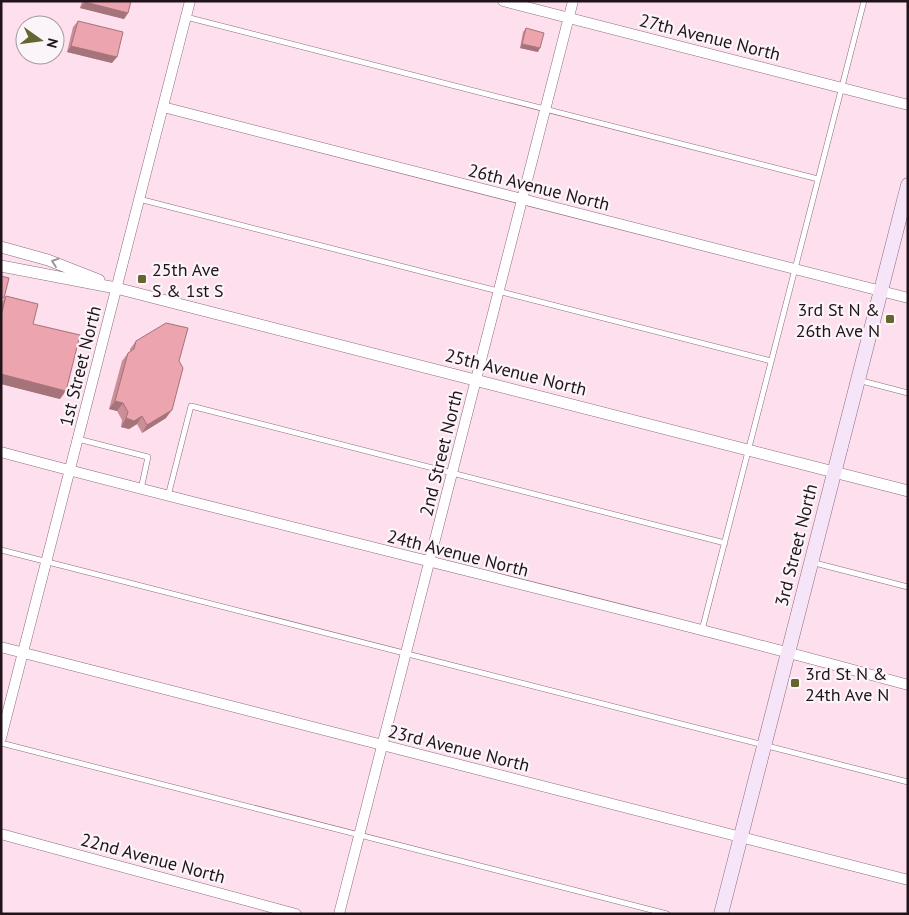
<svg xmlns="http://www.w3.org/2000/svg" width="909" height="915" font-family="'PT Sans',sans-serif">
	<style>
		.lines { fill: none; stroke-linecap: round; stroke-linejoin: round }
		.service-casing { stroke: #8b6b7c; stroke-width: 6 }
		.minor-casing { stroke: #8b6b7c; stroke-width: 11 }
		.tertiary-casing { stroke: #8b6b7c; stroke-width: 12 }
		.secondary-casing { stroke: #8b6b7c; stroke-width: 15 }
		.service { stroke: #fff; stroke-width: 5 }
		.minor { stroke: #fff; stroke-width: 10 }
		.tertiary { stroke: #fff; stroke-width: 11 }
		.secondary { stroke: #f6e5f8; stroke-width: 14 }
		.wall { fill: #cb8d96 }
		.shaded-wall { fill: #a5737a }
		.building { fill: #eca4ae; stroke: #a5737a }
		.oneway { stroke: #9b9598 }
		.poi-dot { fill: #666532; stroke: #fbf4f8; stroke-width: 2 }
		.labels { text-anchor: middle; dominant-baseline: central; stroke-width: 4.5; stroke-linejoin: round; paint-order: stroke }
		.street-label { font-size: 18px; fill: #20131a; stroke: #fbf4f8 }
		.poi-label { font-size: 18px; fill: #20131a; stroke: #fbf4f8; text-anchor: start }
	</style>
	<rect width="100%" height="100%" fill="#fddfee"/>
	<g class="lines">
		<defs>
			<path id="service" d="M186 17 818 179
				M139 199 771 361
				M858 380 908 393
				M78 439 148 457 141 489
				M168 496 191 406 725 543
				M1 550 908 782
				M811 562 908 587
				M702 630 864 1
				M1 743 667 914"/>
			<path id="minor" d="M503 1 908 105
				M163 107 908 298
				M1 452C303 533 607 602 908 685
				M1 647 908 880
				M1 738 190 1
				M1 834 296 914
				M339 914 573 1"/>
			<path id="tertiary" d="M1 247 48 260 99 280
				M1 266 116 288 908 491"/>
			<path id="secondary" d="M721 914 908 185"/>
		</defs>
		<use href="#service" class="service-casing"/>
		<use href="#minor" class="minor-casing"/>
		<use href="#tertiary" class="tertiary-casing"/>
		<use href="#secondary" class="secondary-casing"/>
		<use href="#service" class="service"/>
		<use href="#minor" class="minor"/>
		<use href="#tertiary" class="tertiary"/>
		<use href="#secondary" class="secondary"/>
	</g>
	<path class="wall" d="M82 1H131L128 13 124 19 80 8Z
		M78 21 112 63 67 52 73 27Z
		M526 28 538 52 520 48 523 32Z
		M6 296 33 324 60 399 1 384V303Z
		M136 341 179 361 166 418 142 433 137 424 129 429 121 427 122 420 117 411 109 409 122 361 128 353 130 352V349Z"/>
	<path class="shaded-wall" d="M85 2 128 13 124 19 80 8Z
		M522 44 540 48 538 52 520 48Z
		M71 46 117 57 112 63 67 52Z
		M1 374 66 391 60 399 1 384Z
		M115 401 123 403 117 411 109 409Z
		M172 410 166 418 142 433 147 425Z
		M142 416 137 424 129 429 121 427 126 418Z"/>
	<path class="building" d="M85 1H131L128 13 85 2Z
		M78 21 123 32 117 57 71 46Z
		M526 28 544 33 540 48 522 44Z
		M1 276 9 278 4 298H1Z
		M6 296 38 304 33 324 80 335 66 391 1 374V316Z
		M166 323 188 328 179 361 183 368 172 410 147 425 142 416 134 421 126 418 128 412 123 403 115 401 128 353 134 349 136 341Z"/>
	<defs><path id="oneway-chevron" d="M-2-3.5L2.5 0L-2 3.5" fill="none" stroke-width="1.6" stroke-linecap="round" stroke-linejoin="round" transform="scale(1.25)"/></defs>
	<use class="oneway" href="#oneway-chevron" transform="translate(55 262) rotate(-161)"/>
	<g class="poi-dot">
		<rect x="137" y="274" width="10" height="10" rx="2.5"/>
		<rect x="885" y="314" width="10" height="10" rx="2.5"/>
		<rect x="790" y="678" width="10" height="10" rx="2.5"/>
	</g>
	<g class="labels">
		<g class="street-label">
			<text transform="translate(710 37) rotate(14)">27th Avenue North</text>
			<text transform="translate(539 187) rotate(14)">26th Avenue North</text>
			<text transform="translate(80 366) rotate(-76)">1st Street North</text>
			<text transform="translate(516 372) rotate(14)">25th Avenue North</text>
			<text transform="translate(441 453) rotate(-76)">2nd Street North</text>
			<text transform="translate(796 545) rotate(-76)">3rd Street North</text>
			<text transform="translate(458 553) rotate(14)">24th Avenue North</text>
			<text transform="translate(459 748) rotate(14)">23rd Avenue North</text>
			<text transform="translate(153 858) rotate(15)">22nd Avenue North</text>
		</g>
		<g class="poi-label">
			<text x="152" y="269">25th Ave<tspan x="152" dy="21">S &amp; 1st S</tspan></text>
			<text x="880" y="309" text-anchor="end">3rd St N &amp;<tspan x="880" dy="21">26th Ave N</tspan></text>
			<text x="805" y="673">3rd St N &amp;<tspan x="805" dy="21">24th Ave N</tspan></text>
		</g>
	</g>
	<rect width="909" height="915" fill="none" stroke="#20131a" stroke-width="5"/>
	<g transform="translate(40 40) rotate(104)"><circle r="24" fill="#fbf4f8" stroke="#a39a9f"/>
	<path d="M0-4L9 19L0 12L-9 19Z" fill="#666532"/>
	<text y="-8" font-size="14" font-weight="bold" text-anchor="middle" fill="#20131a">N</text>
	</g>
</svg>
